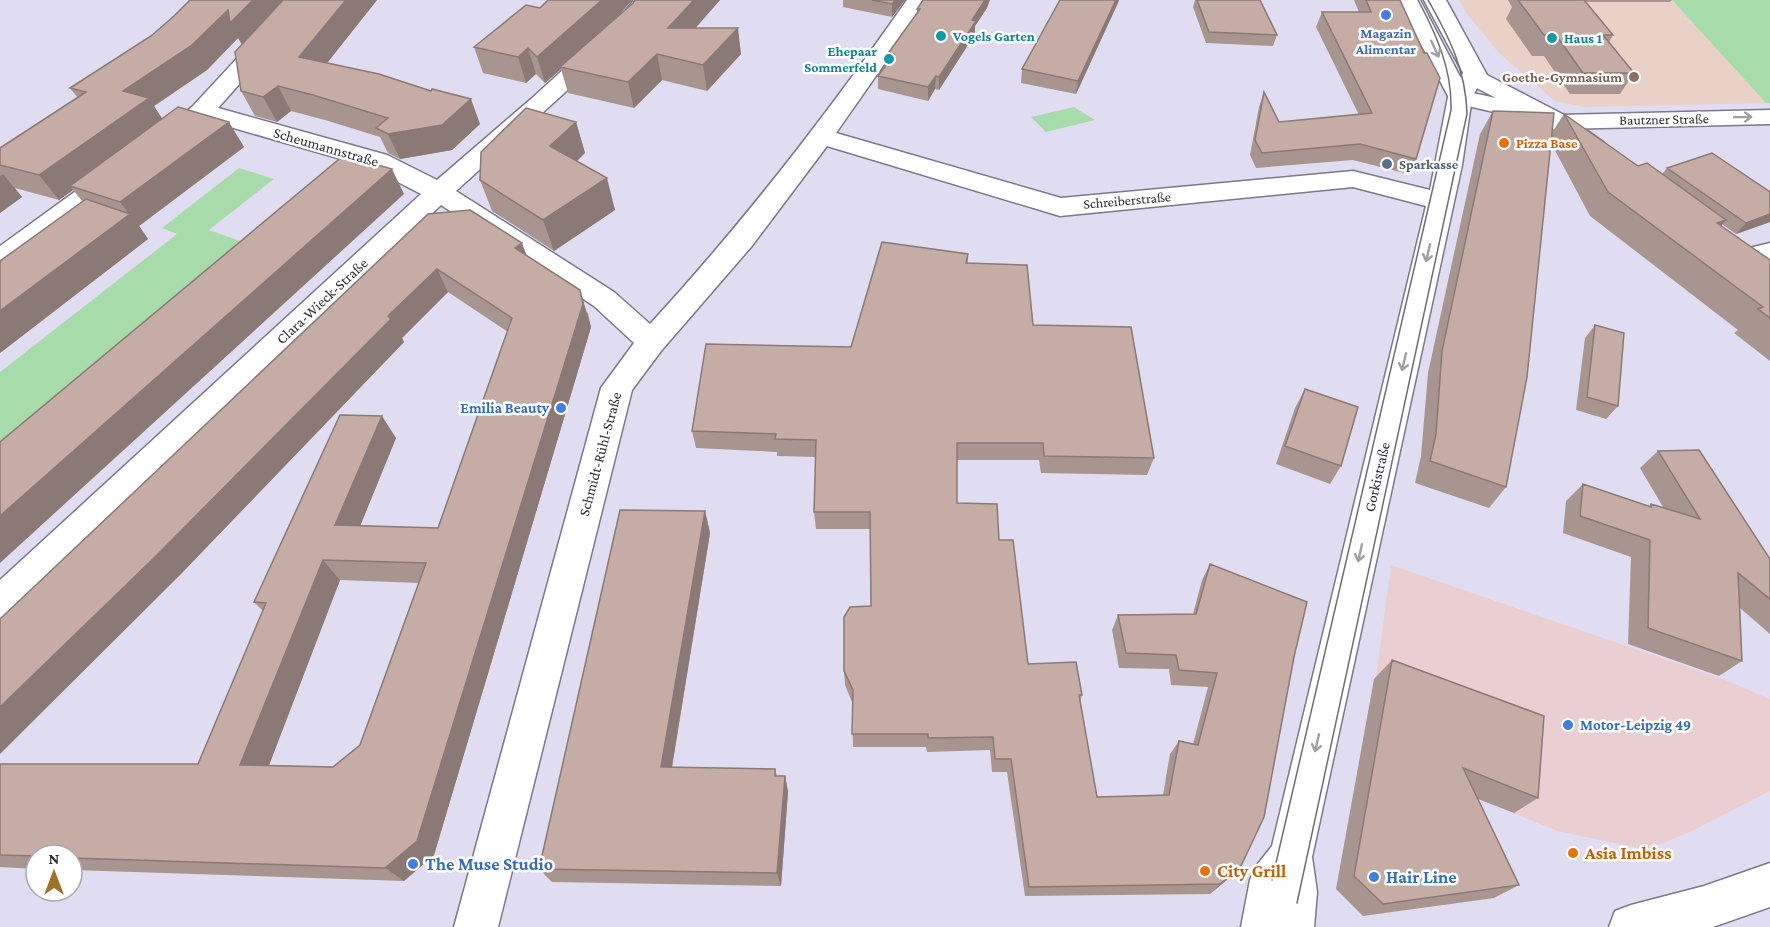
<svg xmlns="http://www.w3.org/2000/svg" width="1770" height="927" font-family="'Crimson Pro',serif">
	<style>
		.commercial { fill: #eacfd2 }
		.education { fill: #e9d1c8 }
		.green { fill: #a7dba9 }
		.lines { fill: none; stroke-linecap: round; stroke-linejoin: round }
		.minor-casing { stroke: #7a788b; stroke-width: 3 }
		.major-casing { stroke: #7a788b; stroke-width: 3 }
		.minor { fill: #fff; fill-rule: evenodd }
		.major { fill: #fff; fill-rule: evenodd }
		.tram { stroke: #6e6c79; stroke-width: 1.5 }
		.wall { fill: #a9958f; fill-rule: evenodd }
		.shaded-wall { fill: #8a7974 }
		.building { fill: #c5ada6; stroke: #8a7974; stroke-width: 1.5; fill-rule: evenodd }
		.oneway { stroke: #a09fa3 }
		.shop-dot { fill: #3f7fe0; stroke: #fff; stroke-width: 2 }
		.culture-dot { fill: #0f9aa8; stroke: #fff; stroke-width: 2 }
		.education-dot { fill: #8d6e63; stroke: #fff; stroke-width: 2 }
		.food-dot { fill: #e8710a; stroke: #fff; stroke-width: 2 }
		.service-dot { fill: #5c6f8a; stroke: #fff; stroke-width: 2 }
		.labels { text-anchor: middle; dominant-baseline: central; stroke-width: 5; stroke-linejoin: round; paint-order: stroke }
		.far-shop-label { font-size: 14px; font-weight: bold; fill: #366cbe; stroke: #fff }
		.far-culture-label { font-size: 14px; font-weight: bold; fill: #0d838f; stroke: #fff; text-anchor: start }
		.far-education-label { font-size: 14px; font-weight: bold; fill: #785e54; stroke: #fff; text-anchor: end }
		.far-street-label { font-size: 14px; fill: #2b2a32; stroke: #fff }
		.far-food-label { font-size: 14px; font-weight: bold; fill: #c56008; stroke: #fff; text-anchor: start }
		.far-service-label { font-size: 14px; font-weight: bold; fill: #4e5e75; stroke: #fff; text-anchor: start }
		.street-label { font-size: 15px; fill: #2b2a32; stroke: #fff }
		.shop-label { font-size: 15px; font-weight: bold; fill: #366cbe; stroke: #fff; text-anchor: end }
		.near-food-label { font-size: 18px; font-weight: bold; fill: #c56008; stroke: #fff; text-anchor: start }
		.near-shop-label { font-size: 18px; font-weight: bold; fill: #366cbe; stroke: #fff; text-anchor: start }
	</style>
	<rect width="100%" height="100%" fill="#e0ddf3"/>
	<path class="commercial" d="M1391 565 1728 681 1770 699V791L1692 831 1647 850 1557 831 1361 751 1376 677Z"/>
	<path class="education" d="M1459 0H1672L1766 103 1584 107 1555 101 1499 53 1466 13Z"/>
	<path class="green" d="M1672 0H1770V103H1766Z
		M1074 107 1095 120 1046 132 1031 117Z
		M239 168 274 179 209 230 260 248 0 466V372L177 234 162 228Z"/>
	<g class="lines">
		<defs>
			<path id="minor" d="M291 0H314L218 108 387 155 437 180 531 99 621 17 634 0H656L637 27 456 191 614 292 650 324C744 222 828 113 907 0H929L836 133 1061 198 1353 171 1430 190 1448 97 1465 70 1473 68 1481 70 1485 75 1472 97 1462 165 1312 857 1317 892 1314 927H1241L1250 880 1257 865 1272 846 1426 206 1353 187 1060 216 827 146 751 247 661 351 632 390 498 927H454L601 388 634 343 594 306 441 205 13 614 0 619V580L421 194 369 167 206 120C195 127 190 130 177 127L174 122 193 106Z
				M1770 110V124L1559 129 1550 127 1547 122 1550 117 1559 115Z
				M118 165 127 167 131 173 127 179 10 267 0 269V246L109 167Z
				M1770 243V261L1747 267 1737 265 1733 258 1737 251Z"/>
			<path id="major" d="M1398 0H1420L1468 92 1496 98 1469 84 1424 0H1446L1487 75 1568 117 1603 142 1607 147 1603 152 1594 155 1585 152 1550 127 1521 112 1511 116 1451 102Z
				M1770 863V907L1713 927H1609L1615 911 1631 905 1704 886Z"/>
		</defs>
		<use href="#minor" class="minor-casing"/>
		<use href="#major" class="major-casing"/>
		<use href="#minor" class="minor"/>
		<use href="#major" class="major"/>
		<path class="tram" d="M1272 880 1451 110C1452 69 1437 36 1418 0
			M1297 903 1467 114C1466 70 1449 37 1428 0"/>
	</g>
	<path class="wall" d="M190 0H377L327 63 480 124 452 150 400 159 388 153 380 137 325 120 291 111 277 122 255 116 241 91 242 44 238 38 207 70 154 106 162 119 244 147 139 226 148 239 0 353V261L83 202 73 190 59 200 15 188 22 197 0 213V148L78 98 70 88 151 36 174 16Z
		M548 0H632L620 14 720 0 695 28 741 54 707 91 662 80 634 108 568 93 561 69 545 83 536 74 526 83 483 73 474 47 540 8Z
		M843 0H905L892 17 843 7Z
		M1060 0H1119L1076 94 1021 83 1022 69Z
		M1195 0H1260L1277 35 1273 46 1206 43 1193 7Z
		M1354 0H1400L1416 159 1408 174 1353 160 1256 168 1250 155 1259 107 1264 92 1279 122 1359 115 1316 27 1322 12H1359Z
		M1508 0H1672L1670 2H1586L1613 35 1609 42 1634 73 1620 94H1570L1544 56H1532L1506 19 1512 7Z
		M987 8 975 26V34L939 90 935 89 928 101 878 89V76L889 61V52L917 14V9Z
		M1493 111 1551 134 1564 114 1638 166 1662 174 1667 168 1770 192V222L1736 234 1722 224 1721 226 1770 260V361L1734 333 1738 330 1590 216 1551 143 1506 487 1489 508 1415 483 1421 456 1428 373 1480 134Z
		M576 122 585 153 577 161 615 210 554 251 492 211 480 180Z
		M428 214 526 255 588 313 591 327 434 855 404 881 72 870V855H36V869L0 867V764H198L263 611 254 602 396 438 360 526 438 528 508 332 448 292 402 338 404 342 178 577ZM340 580 419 583 360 745 333 767 269 765Z
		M968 254V263L1033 325 1154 458 1147 475 1041 473 1039 460H957V503L999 540 1028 664 1082 695 1080 701 1097 797 1163 795 1170 754 1179 741 1193 744 1208 687 1171 685 1169 669 1119 668 1112 630 1118 615 1193 614 1202 580 1210 564 1229 878 1210 894 1025 896 1007 772H992L990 750 927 752 926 747H853L852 702 845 685 844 671 871 606 870 529H816L814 512 816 457 777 456V452L696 448 692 431 851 347Z
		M1595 325 1618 406 1606 419 1576 410 1585 338Z
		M1305 389 1341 466 1330 484 1276 464 1295 408Z
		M1658 451 1770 559V634L1740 608 1742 661 1719 676 1628 644 1631 557 1563 533 1566 501 1583 484 1649 506 1651 504 1663 507 1640 468Z
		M705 511 710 533 672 768 775 769 777 776H785L788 792 781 886 552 882 539 869Z
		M1392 660 1538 798 1514 813 1478 799 1519 885 1494 898 1363 916 1336 889 1374 679Z"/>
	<path class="shaded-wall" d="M253 0H288L244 48 238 38 207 70 154 106 165 123 70 186 73 190 59 200 39 175 123 91 228 10Z
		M346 0H377L312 82 299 57Z
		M602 0H632L619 15 560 67 561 69 545 83 537 57Z
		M694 0H720L673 54 668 28Z
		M895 0H905L892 17V4Z
		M985 0H990L987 8 975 26V34L939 90V77L972 20Z
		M1116 0H1119L1118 3 1076 94 1078 81Z
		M738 28 741 54 707 91 703 65Z
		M528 48 536 74 526 83 518 57Z
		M657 54 662 80 634 108 628 82Z
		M936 76 935 89 928 101V87Z
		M278 86 291 111 277 122 263 97Z
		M471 99 480 124 452 150 400 159 388 134Z
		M229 122 244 147 139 226 148 239 0 353V311L129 214 120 202Z
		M576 122 585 153 560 177 550 146Z
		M392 169 404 194 0 563V516Z
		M3 174 22 197 0 213V176Z
		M607 178 615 210 554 251 543 220Z
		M1770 214V222L1736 234 1746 223Z
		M1726 220 1705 245 1717 223Z
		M522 243 531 267 515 248Z
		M437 269 448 292 402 338 404 342 178 577 0 754V707L388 316Z
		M580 290 591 327 434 855 404 881 385 868Z
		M382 416 396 438 352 546 335 525Z
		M705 511 710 533 669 784 661 767Z
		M323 560 340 580 263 781 240 765Z
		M785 776 788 792 781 886 777 873Z
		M1240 868 1229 878 1210 894 1220 884Z"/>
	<path class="building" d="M190 0H253L230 23 228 10 192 45 123 91 149 98 39 175 0 165V148L86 92 70 88 151 36 174 16Z
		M283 0H346L299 57 379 74 431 91 432 89 471 99 442 125 388 134 376 128 388 118 313 95 278 86 263 97 241 91 235 52Z
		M548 0H602L537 57 528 48 518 57 474 47 526 5 540 8Z
		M635 0H694L668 28H738L703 65 657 54 628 82 560 67 633 3Z
		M872 0H895L892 4Z
		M923 0H985L972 20 976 21 939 77 936 76 928 87 878 76 894 54 889 52 920 9H917Z
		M1060 0H1116L1078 81 1022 69Z
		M1197 0H1260L1277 35 1209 32Z
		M1366 0H1400L1424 53H1427L1440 78 1416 159 1360 144 1262 153 1255 140 1264 92 1279 122 1372 113 1322 12H1371Z
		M1518 0H1584L1613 35H1603L1634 73H1583L1556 35H1544Z
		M178 107 229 122 120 202 70 186Z
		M526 108 576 122 550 146 607 178 543 220 480 180 481 152Z
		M1493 111 1554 113 1527 377 1506 487 1430 461 1436 434 1442 351Z
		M1564 114 1638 166 1647 163 1726 220 1717 223 1770 260V318L1758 309 1763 307 1608 192Z
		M1712 153 1770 192V214L1746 223 1667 168Z
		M344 155 392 169 0 516V442Z
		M86 199 130 214 0 311V261Z
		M470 210 522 243 515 248 580 290 583 304 417 841 385 868 72 858V855H36V856L0 855V764H198L266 603 254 602 340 415 382 416 335 525 438 528 512 318 437 269 388 316 391 319 155 557 0 707V619L428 214ZM323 560 426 563 360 745 333 767 240 765Z
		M882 242 968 254 966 263 1027 265 1033 325 1131 327 1154 458 1044 456 1043 443H957V503L997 504 999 540H1013L1028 664 1076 662 1082 695H1079L1097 797 1169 795 1179 741 1198 745 1217 673 1179 670 1176 655 1126 653 1118 615 1196 614 1210 564 1307 602 1294 657 1264 817 1240 868 1220 884 1029 887 1011 759H995L993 737 928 738V734H852L853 690 844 671V617L850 607 871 606 870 512H814L816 440 775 439 776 434 692 431 706 344 851 347Z
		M1595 325 1624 333 1618 406 1587 397Z
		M1305 389 1358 407 1341 466 1285 446Z
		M1699 450 1770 559V599L1738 573 1742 661 1648 628 1650 540 1580 516 1583 484 1651 507V504L1700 519 1658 451Z
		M620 510 705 511 661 767 775 769V776H785L777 873 539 869Z
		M1392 660 1544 716 1538 798 1463 768 1519 885 1383 904 1354 876Z"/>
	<defs><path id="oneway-shaft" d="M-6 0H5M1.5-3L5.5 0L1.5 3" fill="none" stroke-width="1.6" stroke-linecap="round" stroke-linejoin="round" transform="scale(1.5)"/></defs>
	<g class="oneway">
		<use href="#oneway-shaft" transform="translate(1435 49) rotate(65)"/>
		<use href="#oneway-shaft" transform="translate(1743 117) rotate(-1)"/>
		<use href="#oneway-shaft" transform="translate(1428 253) rotate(103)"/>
		<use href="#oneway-shaft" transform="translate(1404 362) rotate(103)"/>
		<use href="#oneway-shaft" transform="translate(1360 553) rotate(103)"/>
		<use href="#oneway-shaft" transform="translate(1317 743) rotate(103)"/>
	</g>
	<g class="shop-dot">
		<circle cx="1386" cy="15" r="6"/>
		<circle cx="561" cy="408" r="6"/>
		<circle cx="1568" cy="725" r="6"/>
		<circle cx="413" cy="864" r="6"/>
		<circle cx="1374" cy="877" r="6"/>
	</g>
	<g class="culture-dot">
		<circle cx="941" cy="36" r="6"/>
		<circle cx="1552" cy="38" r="6"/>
		<circle cx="889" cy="59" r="6"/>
	</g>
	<circle class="education-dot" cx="1634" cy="77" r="6"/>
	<g class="food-dot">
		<circle cx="1504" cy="143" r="6"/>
		<circle cx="1573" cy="853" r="6"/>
		<circle cx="1205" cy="871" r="6"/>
	</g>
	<circle class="service-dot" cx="1387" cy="164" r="6"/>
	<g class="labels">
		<g class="far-shop-label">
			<text x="1386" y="33">Magazin<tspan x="1386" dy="16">Alimentar</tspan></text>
		</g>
		<g class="far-culture-label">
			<text x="953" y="36">Vogels Garten</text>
			<text x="1564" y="38">Haus 1</text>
			<text x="877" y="51" text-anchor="end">Ehepaar<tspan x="877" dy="16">Sommerfeld</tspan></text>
		</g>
		<g class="far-education-label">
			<text x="1622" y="77">Goethe-Gymnasium</text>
		</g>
		<g class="far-street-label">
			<text transform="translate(1664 119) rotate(-1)">Bautzner Straße</text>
			<text transform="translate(1127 200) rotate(-5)">Schreiberstraße</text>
		</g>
		<g class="far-food-label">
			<text x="1516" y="143">Pizza Base</text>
		</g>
		<g class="far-service-label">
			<text x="1399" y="164">Sparkasse</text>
		</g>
		<g class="street-label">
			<text transform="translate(326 147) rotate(16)">Scheumannstraße</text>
			<text transform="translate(322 301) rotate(-43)">Clara-Wieck-Straße</text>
			<text transform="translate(600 454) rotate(-75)">Schmidt-Rühl-Straße</text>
			<text transform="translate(1377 477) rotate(-77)">Gorkistraße</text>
		</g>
		<g class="shop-label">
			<text x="549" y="408">Emilia Beauty</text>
			<text x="1580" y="725" text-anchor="start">Motor-Leipzig 49</text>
		</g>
		<g class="near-food-label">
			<text x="1585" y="853">Asia Imbiss</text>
			<text x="1217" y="871">City Grill</text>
		</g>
		<g class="near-shop-label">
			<text x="425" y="864">The Muse Studio</text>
			<text x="1386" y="877">Hair Line</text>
		</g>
	</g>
	<g transform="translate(54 873)"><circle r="28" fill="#ffffff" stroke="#aaaaad" stroke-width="1.5"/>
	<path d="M0-4.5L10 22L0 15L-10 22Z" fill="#a17125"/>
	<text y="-9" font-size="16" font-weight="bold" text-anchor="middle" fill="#2b2a32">N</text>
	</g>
</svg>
